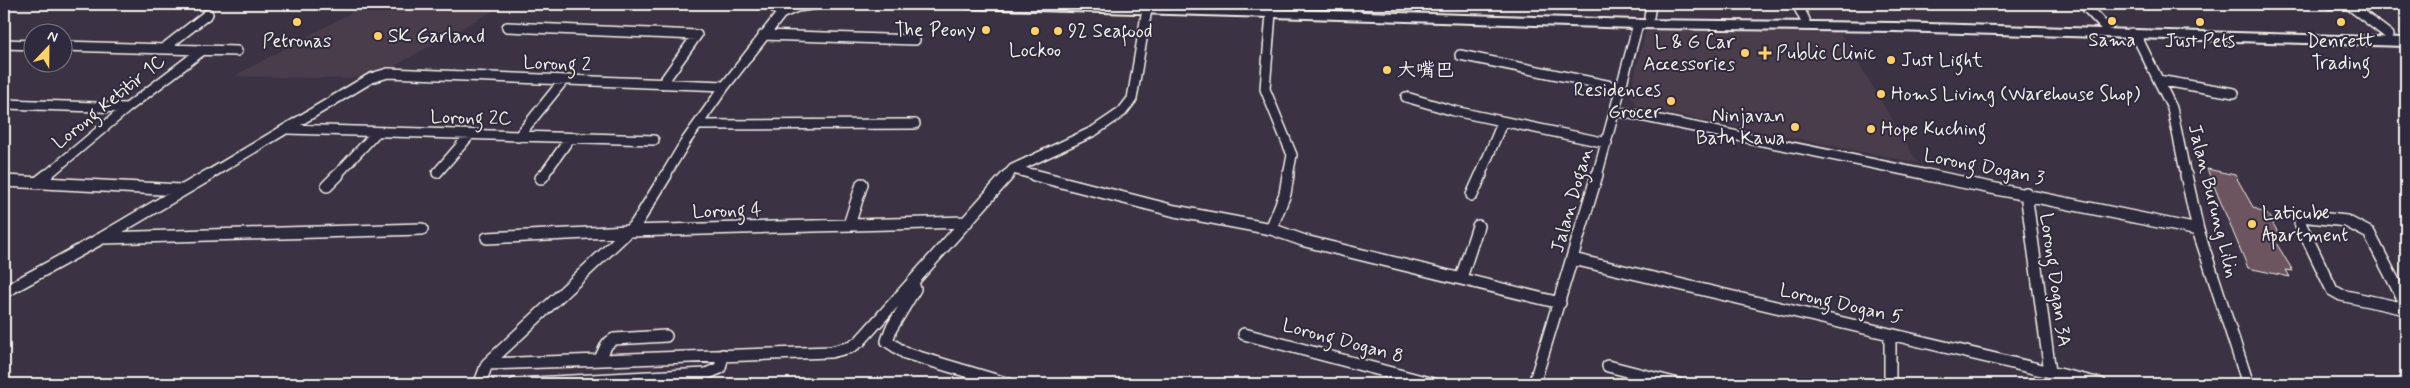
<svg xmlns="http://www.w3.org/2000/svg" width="2410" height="388" font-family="Mynerve,'LXGW WenKai TC',sans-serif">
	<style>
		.built { fill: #4a3c4c }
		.building { fill: #6c545f; stroke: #f4f1e8 }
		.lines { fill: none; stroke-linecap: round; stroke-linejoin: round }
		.minor-far1-casing { stroke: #f4f1e8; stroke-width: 12 }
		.minor-casing { stroke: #f4f1e8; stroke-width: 14 }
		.trunk-casing { stroke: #f4f1e8; stroke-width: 4 }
		.minor-far1 { stroke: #2f2a3d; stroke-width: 9 }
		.minor { stroke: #2f2a3d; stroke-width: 11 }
		.trunk { fill: #2f2a3d; fill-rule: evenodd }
		.poi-dot { fill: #ffd166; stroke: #2f2a3d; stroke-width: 2 }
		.labels { text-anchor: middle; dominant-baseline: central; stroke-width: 4; stroke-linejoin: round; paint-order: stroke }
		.poi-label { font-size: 19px; fill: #f4f1e8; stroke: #2f2a3d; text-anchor: start }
		.street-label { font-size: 19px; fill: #f4f1e8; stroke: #2f2a3d }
	</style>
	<rect width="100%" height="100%" fill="#3b3244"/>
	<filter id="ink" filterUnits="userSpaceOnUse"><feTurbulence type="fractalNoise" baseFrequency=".02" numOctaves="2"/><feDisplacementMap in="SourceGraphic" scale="10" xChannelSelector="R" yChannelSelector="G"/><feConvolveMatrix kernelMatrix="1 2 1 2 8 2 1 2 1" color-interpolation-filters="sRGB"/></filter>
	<g filter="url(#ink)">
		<path class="built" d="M367 4H505L391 68 349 79 234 76Z
			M1794 29 1839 30 1918 163 1638 107 1630 94 1646 30 1765 32Z"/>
		<path class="building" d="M2207 169 2235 175 2253 207 2268 215 2279 234 2272 236 2293 271 2286 270 2290 277 2248 268Z"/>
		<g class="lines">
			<defs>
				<path id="minor-far1" d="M766 4 772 5 781 14
					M1357 4V8
					M1797 4 1805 20
					M2083 4 2105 27
					M2329 4H2349
					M2348 4 2389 35
					M1271 13 1265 89 1292 155 1288 176
					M1649 17 1651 4
					M507 27 697 35 662 84
					M2131 33 2139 41 2172 108 2186 176
					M763 35 915 40
					M4 44 32 45
					M62 46 237 51
					M163 49 208 14
					M1460 55 1621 88
					M2158 80 2234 93
					M1406 97 1454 111 1607 143
					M4 104 127 108
					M1616 111 1933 176
					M699 125 915 124
					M288 129 654 140
					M518 137 563 81
					M1013 169 1094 131 1122 112 1132 99 1147 9
					M437 173 469 136
					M46 176 127 108 203 50
					M207 176 371 78 388 73 725 86
					M336 176 376 133
					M543 176 570 138
					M665 176 686 141 725 86 781 14 797 7 818 4
					M1007 176 1013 169 1039 176
					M1480 176 1502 123
					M1597 176 1638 24"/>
				<path id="minor" d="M666 175 636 224 487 364 831 352 851 347 860 341 1008 175
					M1034 175 1175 211 1271 229
					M1288 175 1285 194 1271 229 1305 241 1560 303
					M1927 175 2198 230
					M2186 175 2198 230 2248 384
					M541 178 544 175
					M4 181 181 190
					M38 182 47 175
					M327 186 338 175
					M2026 193 2050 372
					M1472 195 1481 175
					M849 225 862 184
					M103 238 422 229
					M487 238 629 231 967 222
					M1573 259 2101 384
					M1461 278 1478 226
					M913 282 915 289 891 329 887 341 905 353 1009 384
					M4 292 102 238 209 175
					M2406 305 2369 233 2346 221 2301 216 2300 223 2332 290 2341 295 2406 309
					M1244 334 1433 384
					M1890 334V384
					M600 359 607 344 614 339 666 336
					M487 364 481 380 489 384
					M1608 366 1678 384
					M515 384 706 374 720 368 723 355
					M1534 384 1597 175"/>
				<path id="trunk" d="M961 4H1093L1638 20 1894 23 2406 38V46L1894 31 1638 28 968 8Z"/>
			</defs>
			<use href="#minor-far1" class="minor-far1-casing"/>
			<use href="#minor" class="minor-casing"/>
			<use href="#trunk" class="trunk-casing"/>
			<use href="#minor-far1" class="minor-far1"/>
			<use href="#minor" class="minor"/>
			<use href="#trunk" class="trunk"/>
		</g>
	</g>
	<g class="poi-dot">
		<circle cx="2112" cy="21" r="5"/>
		<circle cx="297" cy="22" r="5"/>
		<circle cx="2200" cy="22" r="5"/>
		<circle cx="2341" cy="22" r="5"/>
		<circle cx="986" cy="30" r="5"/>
		<circle cx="1035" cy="31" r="5"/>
		<circle cx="1058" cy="31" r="5"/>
		<circle cx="378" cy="36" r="5"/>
		<circle cx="1745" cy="53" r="5"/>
		<path d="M1762.5 45.5h5v5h5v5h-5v5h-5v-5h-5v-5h5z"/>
		<circle cx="1891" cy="60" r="5"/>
		<circle cx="1387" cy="70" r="5"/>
		<circle cx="1881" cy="94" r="5"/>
		<circle cx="1671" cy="101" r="5"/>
		<circle cx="1795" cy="127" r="5"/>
		<circle cx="1871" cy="129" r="5"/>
		<circle cx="2252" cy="224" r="5"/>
	</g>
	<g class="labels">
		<g class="poi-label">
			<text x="976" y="30" text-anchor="end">The Peony</text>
			<text x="1068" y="31">92 Seafood</text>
			<text x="388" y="36">SK Garland</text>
			<text x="2112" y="40" text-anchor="middle">Sama</text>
			<text x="297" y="41" text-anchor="middle">Petronas</text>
			<text x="2200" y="41" text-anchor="middle">Just Pets</text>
			<text x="2341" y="41" text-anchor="middle">Denrett<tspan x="2341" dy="22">Trading</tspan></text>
			<text x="1735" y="42" text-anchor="end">L &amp; G Car<tspan x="1735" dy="22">Accessories</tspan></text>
			<text x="1035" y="50" text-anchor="middle">Lockoo</text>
			<text x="1776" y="53">Public Clinic</text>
			<text x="1901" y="60">Just Light</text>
			<text x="1397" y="70">大嘴巴</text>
			<text x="1661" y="90" text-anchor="end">Residences<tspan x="1661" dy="22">Grocer</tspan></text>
			<text x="1891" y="94">Homs Living (Warehouse Shop)</text>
			<text x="1785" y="116" text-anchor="end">Ninjavan<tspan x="1785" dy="22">Batu Kawa</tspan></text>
			<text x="1881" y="129">Hope Kuching</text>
			<text x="2262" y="213">Laticube<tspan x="2262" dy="22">Apartment</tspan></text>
		</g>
		<g class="street-label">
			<text transform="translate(557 64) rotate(2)">Lorong 2</text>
			<text transform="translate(109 102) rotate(-39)">Lorong Ketitir 1C</text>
			<text transform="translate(471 118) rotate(1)">Lorong 2C</text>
			<text transform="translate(1984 167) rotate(11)">Lorong Dogan 3</text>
			<text transform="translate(1572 200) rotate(-74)">Jalan Dogan</text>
			<text transform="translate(2213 201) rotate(76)">Jalan Burung Lilin</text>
			<text transform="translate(727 211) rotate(-2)">Lorong 4</text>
			<text transform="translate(2055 280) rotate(82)">Lorong Dogan 3A</text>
			<text transform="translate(1841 304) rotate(13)">Lorong Dogan 5</text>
			<text transform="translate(1343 341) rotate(15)">Lorong Dogan 8</text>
		</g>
	</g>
	<rect width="2410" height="388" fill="none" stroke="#2f2a3d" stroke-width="20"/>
	<rect x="10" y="10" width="2390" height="368" fill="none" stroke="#f4f1e8" stroke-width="2" filter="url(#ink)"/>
	<g transform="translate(48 48) rotate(22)"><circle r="24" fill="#2f2a3d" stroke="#7e7a81"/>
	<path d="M0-4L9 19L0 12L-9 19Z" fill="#ffd166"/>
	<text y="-8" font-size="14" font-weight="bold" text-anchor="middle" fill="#f4f1e8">N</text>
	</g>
</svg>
